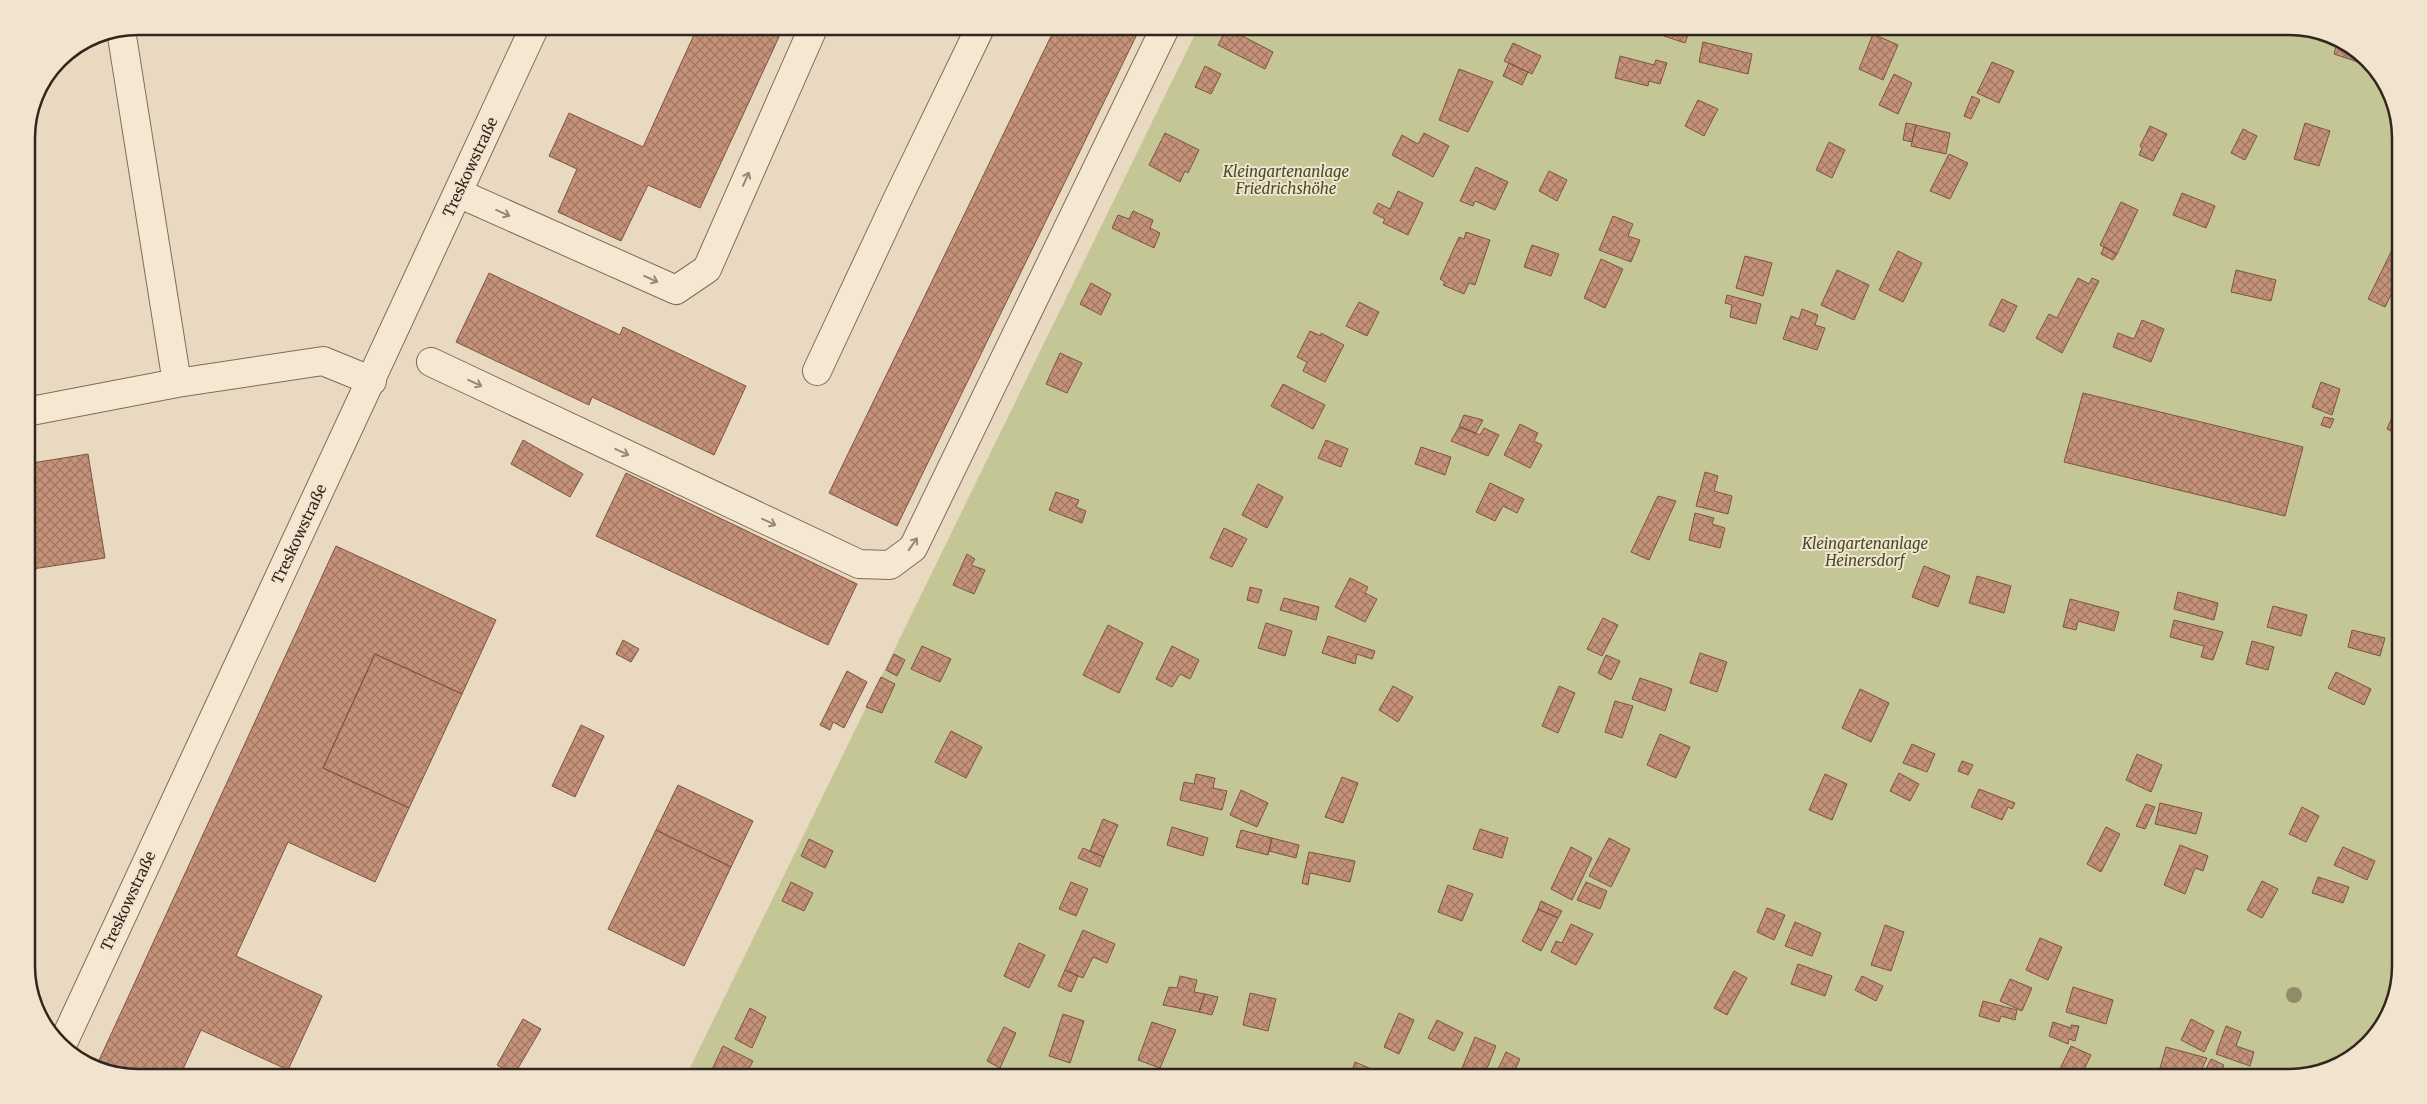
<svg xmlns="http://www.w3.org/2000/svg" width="2427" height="1104" font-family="Merriweather,serif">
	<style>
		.green { fill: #c5c695 }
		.building { fill: url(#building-cross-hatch); stroke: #7e5442 }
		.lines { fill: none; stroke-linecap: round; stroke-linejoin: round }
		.minor-casing { stroke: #816b5a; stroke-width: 30 }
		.minor { stroke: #f5e8d2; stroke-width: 28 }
		.tree { fill: #8f8b6b }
		.oneway { stroke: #948678 }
		.labels { text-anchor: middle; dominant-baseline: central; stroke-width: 4; stroke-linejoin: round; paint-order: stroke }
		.street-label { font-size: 15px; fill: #32251d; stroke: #f1e4cf }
		.park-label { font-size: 15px; font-style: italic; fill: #464c25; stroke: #f1e4cf }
		.rim { fill: none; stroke: #32251d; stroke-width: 2.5 }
	</style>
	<defs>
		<pattern id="building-cross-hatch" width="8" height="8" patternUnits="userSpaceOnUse" patternTransform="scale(1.25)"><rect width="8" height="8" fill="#c49179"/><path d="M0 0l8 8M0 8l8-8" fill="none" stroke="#a07663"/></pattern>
	</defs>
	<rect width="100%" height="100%" fill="#e9d9c0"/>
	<path class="green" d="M1199 26H2289L2332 35 2382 76 2401 131V966L2392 1009 2351 1059 2289 1078H685Z"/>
	<path class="building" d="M698 26H784L700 208 648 185 621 241 558 212 577 169 549 156 569 113 643 147Z
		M1056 26H1141L897 526 829 493Z
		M1667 26H1691L1685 43 1664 36Z
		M1227 28 1273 52 1265 69 1218 45Z
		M1873 34 1898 45 1883 80 1859 69Z
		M2338 40 2370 66 2334 54Z
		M1703 42 1752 54 1748 74 1699 62Z
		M1513 43 1541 56 1532 74 1504 61Z
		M1620 56 1654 65 1656 60 1667 63 1660 84 1649 81 1648 86 1615 78Z
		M1992 62 2014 71 1999 103 1977 93Z
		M1509 63 1528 72 1522 85 1503 76Z
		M1205 66 1221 74 1211 94 1195 87Z
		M1459 69 1493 82 1468 132 1439 120Z
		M1894 74 1912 83 1898 114 1879 105Z
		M1972 96 1980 100 1971 119 1964 116Z
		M1698 100 1718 109 1704 136 1685 126Z
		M1906 123 1916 125 1912 142 1903 140Z
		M2305 123 2330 131 2319 166 2294 159Z
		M1916 125 1950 133 1946 154 1911 146Z
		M2150 126 2167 134 2153 161 2139 155 2142 148 2140 146Z
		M2243 129 2257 136 2245 160 2231 153Z
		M1165 133 1199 150 1188 173 1185 171 1180 182 1149 165Z
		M1424 133 1449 146 1433 177 1392 155 1402 135 1418 144Z
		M1829 142 1845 150 1832 178 1816 170Z
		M1949 154 1968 163 1950 199 1930 191Z
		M1476 167 1508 182 1495 210 1475 201 1473 206 1460 201Z
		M1549 171 1567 180 1557 201 1539 191Z
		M1398 191 1423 203 1408 235 1383 223 1385 219 1373 213 1378 203 1390 209Z
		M2182 193 2215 206 2206 228 2173 215Z
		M2121 202 2138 210 2117 254 2100 245Z
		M1133 211 1153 220 1150 228 1160 233 1154 248 1112 228 1118 215 1129 219Z
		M1613 216 1633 224 1628 236 1640 240 1631 262 1599 250Z
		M1466 232 1490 240 1475 285 1469 283 1464 294 1443 285 1445 282 1440 279 1459 237 1464 239Z
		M1532 245 1559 254 1551 276 1524 267Z
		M2104 247 2117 254 2113 260 2101 254Z
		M2392 250 2401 254V274L2385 307 2368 299Z
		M1898 251 1922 263 1903 302 1879 290Z
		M1745 256 1772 263 1763 296 1736 288Z
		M1601 259 1623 269 1605 308 1584 298Z
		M1837 270 1869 285 1854 320 1821 305Z
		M2236 270 2276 280 2271 301 2231 292Z
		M489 273 620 335 623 327 746 386 714 455 592 397 589 405 456 342Z
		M2078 278 2089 284 2092 278 2099 281 2062 353 2036 338 2049 314 2057 318Z
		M1091 283 1111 294 1101 315 1080 304Z
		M1727 295 1761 304 1756 324 1730 317 1732 305 1725 303Z
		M2002 299 2017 306 2004 332 1989 325Z
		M1359 302 1379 312 1367 336 1346 326Z
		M1802 309 1818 315 1815 325 1825 328 1817 350 1783 339 1791 316 1799 319Z
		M2142 320 2164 329 2151 362 2113 347 2118 333 2134 339Z
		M1310 331 1321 336V333L1344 345 1325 382 1303 371 1307 362 1297 357Z
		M1060 353 1082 363 1067 393 1046 384Z
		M2321 382 2340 389 2332 415 2312 407Z
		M1283 384 1325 405 1313 429 1271 406Z
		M2083 393 2303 447 2285 516 2064 462Z
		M2394 413 2401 416V436L2387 429Z
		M1464 415 1483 420 1476 433 1459 426Z
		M2324 417 2334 419 2330 428 2321 425Z
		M1520 424 1538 433 1534 441 1542 445 1530 468 1504 455Z
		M1459 427 1480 435 1484 428 1499 435 1488 456 1451 441Z
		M523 440 583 474 570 497 511 464Z
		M1326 440 1348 449 1341 467 1318 458Z
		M1421 447 1451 457 1445 475 1415 464Z
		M88 454 105 558 26 570V464Z
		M1705 472 1718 476 1714 491 1732 496 1728 514 1696 506Z
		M626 473 857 584 828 645 596 536Z
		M1490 483 1524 499 1517 513 1503 506 1495 521 1476 512Z
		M1258 484 1283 497 1267 528 1242 515Z
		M1056 492 1079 500 1076 507 1086 511 1082 523 1049 510Z
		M1658 496 1676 501 1649 560 1631 552Z
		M1695 513 1714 518 1712 524 1725 528 1720 548 1689 540Z
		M1224 528 1247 539 1232 567 1210 558Z
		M336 546 496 620 462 694 375 654 323 768 409 808 375 882 288 842 236 956 322 996 288 1070 201 1030 179 1078H138L95 1069Z
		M967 554 975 559 971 565 985 570 974 594 953 585Z
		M1924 566 1950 576 1938 607 1912 597Z
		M1977 576 2011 586 2004 613 1969 603Z
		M1350 578 1368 587 1365 593 1377 599 1365 622 1335 607Z
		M1250 587 1262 590 1258 603 1247 600Z
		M2178 592 2218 603 2214 620 2174 609Z
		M1284 598 1319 607 1316 620 1280 610Z
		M2070 599 2119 612 2114 631 2078 621 2076 630 2063 627Z
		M2273 606 2307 615 2301 636 2267 627Z
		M1603 618 1618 625 1602 656 1587 649Z
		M2174 620 2223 632 2213 660 2201 657 2204 646 2170 637Z
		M1266 623 1292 631 1285 656 1258 648Z
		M1108 625 1143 643 1119 693 1083 675Z
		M2352 630 2385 638 2380 656 2348 647Z
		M1328 636 1375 651 1372 659 1357 654 1355 664 1322 653Z
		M623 640 639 649 631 662 616 654Z
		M2252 641 2274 647 2268 670 2246 664Z
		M922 646 951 659 940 682 911 669Z
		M1172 646 1199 660 1190 679 1180 674 1172 687 1156 679Z
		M1700 653 1727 662 1717 692 1690 683Z
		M375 654 462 694 409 808 323 768Z
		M894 654 905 660 897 676 886 670Z
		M1606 655 1620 661 1611 680 1598 673Z
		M847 671 867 682 844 728 833 722 830 730 820 725Z
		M2336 672 2371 689 2364 705 2328 688Z
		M881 677 895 684 882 713 866 707Z
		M1640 678 1672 689 1665 711 1632 699Z
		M1393 686 1413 697 1398 722 1379 710Z
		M1559 686 1575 693 1558 733 1542 726Z
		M1860 689 1889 703 1871 742 1842 728Z
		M1615 701 1633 706 1622 738 1605 732Z
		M581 725 604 736 575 797 552 786Z
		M951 731 982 747 966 778 935 762Z
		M1660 734 1690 747 1676 778 1647 765Z
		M1912 744 1935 754 1927 772 1903 763Z
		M2137 754 2162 765 2151 792 2126 780Z
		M1962 761 1973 765 1968 775 1958 771Z
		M1899 773 1919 784 1910 801 1890 791Z
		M1196 774 1215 778 1213 788 1227 791 1222 810 1180 800 1184 782 1194 784Z
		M1825 774 1847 784 1832 820 1809 810Z
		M1342 777 1358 783 1343 823 1325 817Z
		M678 785 753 821 731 867 656 830Z
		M1979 789 2015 803 2012 809 2008 807 2002 820 1971 807Z
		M1241 790 1268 803 1257 827 1230 815Z
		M2160 803 2202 813 2196 834 2155 824Z
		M2146 804 2155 807 2145 829 2136 826Z
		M2302 807 2319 816 2306 842 2289 834Z
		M1103 819 1118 825 1104 857 1090 851Z
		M1172 827 1208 838 1203 856 1167 845Z
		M2106 827 2120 834 2101 872 2087 864Z
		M1480 829 1508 838 1502 858 1473 849Z
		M656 830 731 867 684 966 608 929Z
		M1241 830 1272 838 1268 855 1236 847Z
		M1272 838 1299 845 1296 858 1269 851Z
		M1609 838 1630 849 1611 887 1589 876Z
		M809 839 833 851 825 868 801 856Z
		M2180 845 2208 856 2203 871 2195 868 2185 894 2164 885Z
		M1571 847 1592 858 1572 900 1551 889Z
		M2343 847 2375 861 2367 880 2334 865Z
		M1083 848 1104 857 1100 867 1078 858Z
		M1309 852 1355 861 1350 882 1310 873 1308 885 1302 883Z
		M2318 877 2349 887 2343 903 2312 893Z
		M2262 881 2278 889 2262 918 2247 910Z
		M791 882 813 893 804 911 782 901Z
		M1071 882 1088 889 1076 916 1059 909Z
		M1586 882 1607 891 1600 909 1577 900Z
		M1448 885 1473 894 1462 921 1438 912Z
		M1541 901 1562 911 1558 918 1538 909Z
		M1767 908 1785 915 1774 940 1757 932Z
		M1538 909 1558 918 1541 951 1522 941Z
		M1795 922 1821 933 1812 956 1785 946Z
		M1571 924 1593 934 1576 965 1551 952 1556 941 1562 943Z
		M1885 925 1904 932 1891 971 1871 965Z
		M1083 930 1115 944 1107 963 1093 957 1083 978 1065 970Z
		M2040 938 2062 947 2048 980 2026 970Z
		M1019 943 1045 955 1029 988 1004 976Z
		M1798 964 1832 976 1825 996 1791 984Z
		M1065 970 1078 976 1071 992 1058 986Z
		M1734 971 1747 978 1727 1015 1714 1008Z
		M1180 976 1197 980 1194 992 1205 994 1199 1012 1163 1005 1169 987 1177 988Z
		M1862 976 1883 986 1876 1001 1855 990Z
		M2010 979 2032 988 2022 1011 2000 1001Z
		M2073 987 2113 1000 2106 1024 2066 1012Z
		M1250 993 1276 999 1268 1031 1243 1025Z
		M1205 994 1218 997 1212 1015 1199 1012Z
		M1983 1001 2017 1010 2015 1020 2001 1016 1999 1022 1979 1016Z
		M750 1008 766 1017 752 1048 735 1039Z
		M1399 1013 1414 1020 1399 1054 1384 1047Z
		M1063 1014 1084 1021 1070 1063 1049 1056Z
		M523 1019 541 1029 514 1075 497 1065Z
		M2191 1019 2214 1031 2204 1052 2181 1040Z
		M1437 1020 1463 1033 1454 1051 1428 1038Z
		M1152 1022 1176 1030 1160 1068 1138 1060Z
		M2053 1022 2071 1028V1025L2079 1026 2075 1041 2069 1039 2068 1044 2049 1036Z
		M2226 1026 2241 1032 2236 1046 2254 1052 2250 1066 2216 1054Z
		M1004 1027 1016 1033 1000 1068 987 1061Z
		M1475 1037 1496 1046 1483 1078H1458Z
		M723 1046 753 1061 744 1078H708Z
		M2071 1046 2091 1055 2080 1078 2056 1077Z
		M2166 1047 2207 1058 2200 1073 2189 1070 2187 1075 2160 1068Z
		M1506 1052 1520 1059 1511 1078H1494Z
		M2211 1059 2224 1065 2218 1078H2201Z
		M1355 1062 1388 1076V1078H1365L1366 1074 1353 1068Z"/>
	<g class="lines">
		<defs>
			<path id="minor" d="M458 193 676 290 707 269 814 26
				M431 362 859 564 890 565 913 548 1166 26
				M817 371 897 200 981 26
				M177 383 323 361 372 381
				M26 412 177 383 121 30
				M63 1043 535 26"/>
		</defs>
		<use href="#minor" class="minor-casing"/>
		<use href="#minor" class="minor"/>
	</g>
	<circle class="tree" cx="2294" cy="995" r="8"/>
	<defs><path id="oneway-shaft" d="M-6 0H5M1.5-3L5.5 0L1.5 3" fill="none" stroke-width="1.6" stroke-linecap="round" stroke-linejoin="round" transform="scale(1.25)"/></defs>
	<g class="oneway">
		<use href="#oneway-shaft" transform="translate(746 179) rotate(-66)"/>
		<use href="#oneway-shaft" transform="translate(503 213) rotate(24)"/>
		<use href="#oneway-shaft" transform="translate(651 279) rotate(24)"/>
		<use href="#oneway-shaft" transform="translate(475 383) rotate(25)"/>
		<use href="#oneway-shaft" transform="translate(622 452) rotate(25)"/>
		<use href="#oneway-shaft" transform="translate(769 522) rotate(25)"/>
		<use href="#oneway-shaft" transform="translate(913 544) rotate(-55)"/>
	</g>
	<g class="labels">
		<g class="street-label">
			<text transform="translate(470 167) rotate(-65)">Treskowstraße</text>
			<text transform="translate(299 534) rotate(-65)">Treskowstraße</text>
			<text transform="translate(128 901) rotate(-65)">Treskowstraße</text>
		</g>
		<g class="park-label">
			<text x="1286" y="171">Kleingartenanlage<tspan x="1286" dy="17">Friedrichshöhe</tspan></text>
			<text x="1865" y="543">Kleingartenanlage<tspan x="1865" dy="17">Heinersdorf</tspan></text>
		</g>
	</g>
	<path d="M0 0H2427V1104H0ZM138 35H2289A103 103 0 0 1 2392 138V966A103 103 0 0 1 2289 1069H138A103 103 0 0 1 35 966V138A103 103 0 0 1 138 35Z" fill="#f1e4cf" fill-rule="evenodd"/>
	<path class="rim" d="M138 35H2289A103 103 0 0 1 2392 138V966A103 103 0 0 1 2289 1069H138A103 103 0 0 1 35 966V138A103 103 0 0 1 138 35Z"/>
</svg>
